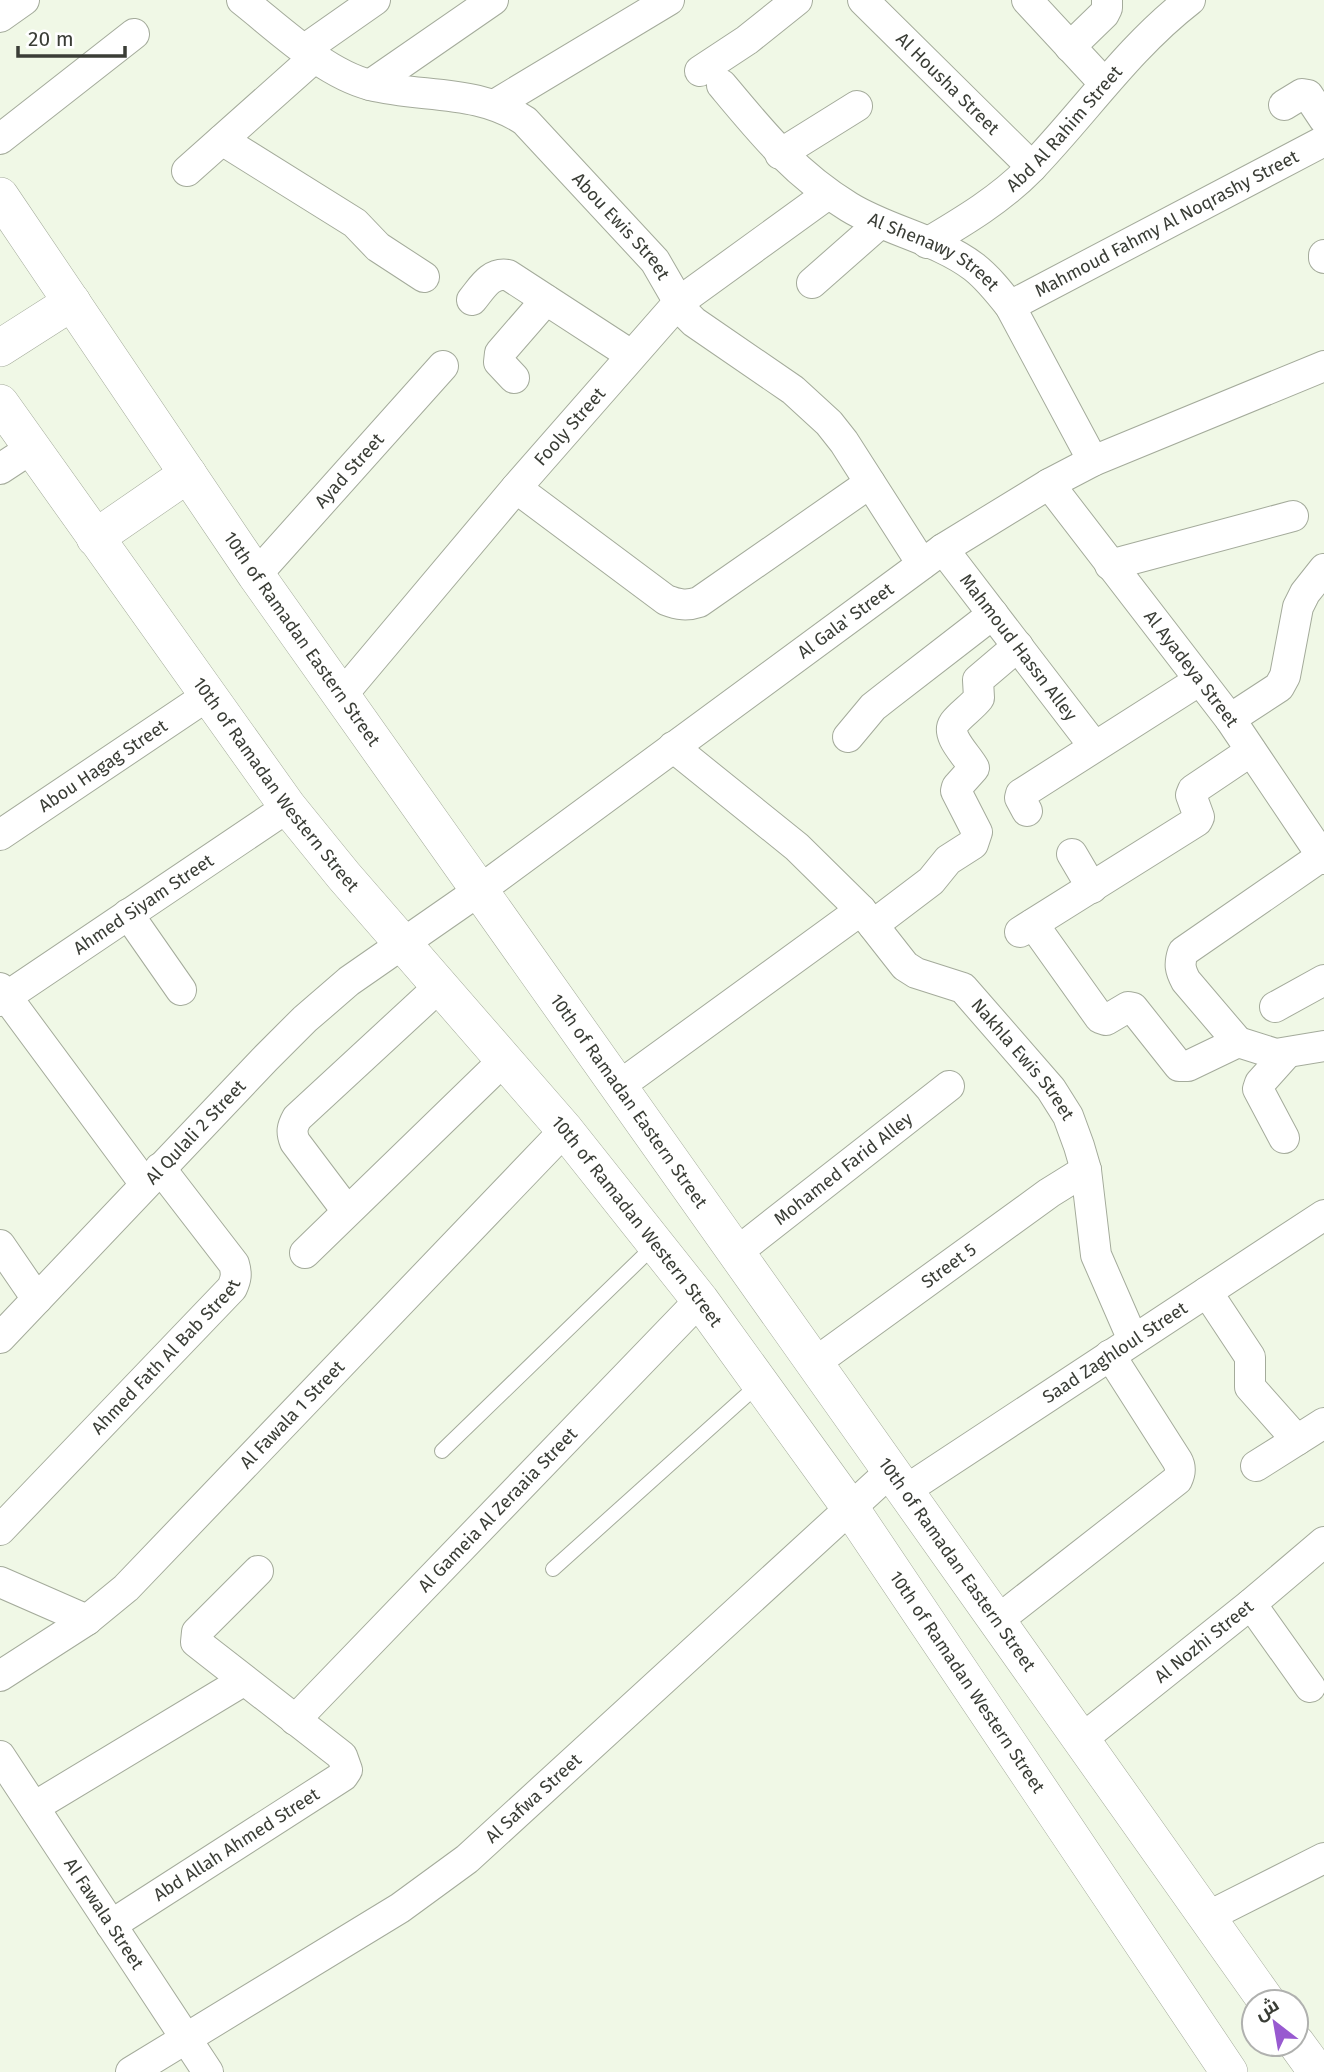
<svg xmlns="http://www.w3.org/2000/svg" width="1324" height="2072" font-family="'Fira Sans',Cairo,sans-serif">
	<style>
		.lines { fill: none; stroke-linecap: round; stroke-linejoin: round }
		.service-casing { stroke: #a4ab9b; stroke-width: 16 }
		.minor-casing { stroke: #a4ab9b; stroke-width: 32 }
		.tertiary-casing { stroke: #a4ab9b; stroke-width: 38 }
		.service { stroke: #fff; stroke-width: 14 }
		.minor { stroke: #fff; stroke-width: 30 }
		.tertiary { stroke: #fff; stroke-width: 37 }
		.labels { text-anchor: middle; dominant-baseline: central; stroke-width: 6; stroke-linejoin: round; paint-order: stroke }
		.street-label { font-size: 18px; fill: #3a3d36; stroke: #fff }
	</style>
	<rect width="100%" height="100%" fill="#f0f8e6"/>
	<g class="lines">
		<defs>
			<path id="service" d="M442 1451 655 1245
				M553 1569 759 1384"/>
			<g id="minor">
				<path id="s1" d="M242 0C279 29 324 73 370 85 422 98 479 89 525 121L655 261 685 313 694 322 793 390 829 423 844 442 922 564"/>
				<path id="s2" d="M863 0 1032 167"/>
				<path d="M1027 0 1104 83"/>
				<path d="M0 17 24 0"/>
				<path d="M1070 47 1104 14 1107 8V0"/>
				<path d="M305 49 375 0"/>
				<path d="M700 71 747 40 797 0"/>
				<path d="M370 85 493 0"/>
				<path id="s3" d="M722 85C762 133 795 174 849 207 888 231 937 239 974 267 988 278 999 292 1010 306L1093 461"/>
				<path d="M496 104 669 0"/>
				<path d="M1284 105 1302 94 1308 95 1324 119"/>
				<path d="M0 139 134 34"/>
				<path d="M222 140 355 223 378 247 424 277"/>
				<path d="M780 154 857 106"/>
				<path d="M187 171 315 57"/>
				<path id="s4" d="M927 243C964 221 1001 199 1031 168 1085 112 1128 48 1190 0"/>
				<path d="M1324 255V258"/>
				<path d="M812 283 879 224"/>
				<path d="M472 300C482 288 490 272 508 275L631 355"/>
				<path id="s5" d="M1010 306 1324 141"/>
				<path d="M514 378 499 362 500 353 546 300"/>
				<path d="M0 469 32 448"/>
				<path id="s6" d="M1049 484 1230 719 1324 859"/>
				<path d="M516 488 666 600C679 605 687 606 699 602L870 483"/>
				<path id="s7" d="M943 549 1094 746"/>
				<path d="M1110 565 1293 516"/>
				<path id="s8" d="M256 575 443 366"/>
				<path id="s9" d="M342 695 516 488 679 302 828 194"/>
				<path d="M1230 719 1279 687 1285 676 1298 607 1305 593 1324 569"/>
				<path d="M848 737 873 707 887 696 993 614"/>
				<path id="s10" d="M673 747 797 847 861 910 905 966 916 973 963 988 1051 1089 1068 1116 1079 1146 1086 1170 1096 1255 1133 1340"/>
				<path d="M1027 811 1020 798 1021 794 1200 680"/>
				<path id="s11" d="M0 835 207 696"/>
				<path d="M1072 854 1092 888"/>
				<path d="M128 914 181 990"/>
				<path d="M1033 924 1100 1018 1106 1020 1128 1007 1133 1008 1179 1066H1188L1238 1042 1276 1054 1324 1046"/>
				<path d="M873 925 931 881 948 860 973 844 977 832 956 791 957 787 974 768C968 756 945 736 954 723 961 714 972 707 979 698L978 680 1018 646"/>
				<path d="M1020 932 1197 821 1199 817 1191 795 1193 790 1251 751"/>
				<path d="M0 988 145 1184"/>
				<path id="s12" d="M0 1001 288 807"/>
				<path d="M1275 1007 1324 980"/>
				<path d="M1238 1042 1186 981C1180 970 1179 964 1183 952L1322 856"/>
				<path d="M619 1086 861 910"/>
				<path d="M1284 1138 1258 1089 1260 1083 1286 1054"/>
				<path d="M347 1211 295 1142C291 1132 292 1127 297 1118L441 985"/>
				<path d="M0 1245 37 1299"/>
				<path id="s13" d="M737 1252 949 1086"/>
				<path d="M305 1253 504 1060"/>
				<path d="M1207 1292 1250 1357V1387L1297 1440"/>
				<path id="s14" d="M0 1338 265 1059 305 1019 349 981 480 890 943 549 1049 484 1093 461 1324 366"/>
				<path id="s15" d="M816 1362 1049 1193 1086 1170"/>
				<path d="M1256 1466 1324 1423"/>
				<path id="s16" d="M906 1490 1324 1215"/>
				<path id="s17" d="M0 1530 232 1288C236 1279 237 1274 234 1264L160 1168"/>
				<path d="M0 1582 87 1620"/>
				<path d="M1251 1604 1310 1687"/>
				<path d="M998 1620 1177 1480C1181 1472 1181 1467 1177 1460L1110 1355"/>
				<path id="s18" d="M0 1676 87 1620 126 1588 565 1130"/>
				<path id="s19" d="M295 1720 700 1300"/>
				<path id="s20" d="M1082 1739 1251 1604 1324 1542"/>
				<path id="s21" d="M0 1756 208 2072"/>
				<path d="M34 1807 243 1681"/>
				<path d="M1207 1917 1324 1858"/>
				<path id="s22" d="M111 1925 343 1776 347 1770 342 1756 196 1642 197 1632 258 1571"/>
				<path id="s23" d="M131 2072 400 1908 467 1859 892 1470"/>
			</g>
			<g id="tertiary">
				<path id="s24" d="M0 196 256 575 1267 2002"/>
				<path d="M0 348 72 302"/>
				<path id="s25" d="M0 403 288 807 344 876 565 1130 700 1300 851 1509 1229 2072"/>
				<path d="M95 538 188 474"/>
				<path d="M1296 2043 1317 2072"/>
			</g>
		</defs>
		<use href="#service" class="service-casing"/>
		<use href="#minor" class="minor-casing"/>
		<use href="#tertiary" class="tertiary-casing"/>
		<use href="#service" class="service"/>
		<use href="#minor" class="minor"/>
		<use href="#tertiary" class="tertiary"/>
	</g>
	<g class="labels">
		<g class="street-label">
			<text stroke="none"><textPath href="#s2" startOffset="119">Al Housha Street</textPath></text>
			<text stroke="none"><textPath href="#s4" startOffset="180">Abd Al Rahim Street</textPath></text>
			<text stroke="none"><textPath href="#s5" startOffset="177">Mahmoud Fahmy Al Noqrashy Street</textPath></text>
			<text stroke="none"><textPath href="#s1" startOffset="458">Abou Ewis Street</textPath></text>
			<text stroke="none"><textPath href="#s3" startOffset="273">Al Shenawy Street</textPath></text>
			<text stroke="none"><textPath href="#s9" startOffset="352">Fooly Street</textPath></text>
			<text stroke="none"><textPath href="#s8" startOffset="140">Ayad Street</textPath></text>
			<text stroke="none"><textPath href="#s14" startOffset="1113">Al Gala' Street</textPath></text>
			<text stroke="none"><textPath href="#s24" startOffset="536">10th of Ramadan Eastern Street</textPath></text>
			<text stroke="none"><textPath href="#s7" startOffset="124">Mahmoud Hassn Alley</textPath></text>
			<text stroke="none"><textPath href="#s6" startOffset="233">Al Ayadeya Street</textPath></text>
			<text stroke="none"><textPath href="#s11" startOffset="124">Abou Hagag Street</textPath></text>
			<text stroke="none"><textPath href="#s25" startOffset="471">10th of Ramadan Western Street</textPath></text>
			<text stroke="none"><textPath href="#s12" startOffset="173">Ahmed Siyam Street</textPath></text>
			<text stroke="none"><textPath href="#s10" startOffset="476">Nakhla Ewis Street</textPath></text>
			<text stroke="none"><textPath href="#s24" startOffset="1102">10th of Ramadan Eastern Street</textPath></text>
			<text stroke="none"><textPath href="#s14" startOffset="284">Al Qulali 2 Street</textPath></text>
			<text stroke="none"><textPath href="#s13" startOffset="135">Mohamed Farid Alley</textPath></text>
			<text stroke="none"><textPath href="#s25" startOffset="1038">10th of Ramadan Western Street</textPath></text>
			<text stroke="none"><textPath href="#s15" startOffset="164">Street 5</textPath></text>
			<text stroke="none"><textPath href="#s16" startOffset="250">Saad Zaghloul Street</textPath></text>
			<text stroke="none"><textPath href="#s17" startOffset="240">Ahmed Fath Al Bab Street</textPath></text>
			<text stroke="none"><textPath href="#s18" startOffset="394">Al Fawala 1 Street</textPath></text>
			<text stroke="none"><textPath href="#s19" startOffset="292">Al Gameia Al Zeraaia Street</textPath></text>
			<text stroke="none"><textPath href="#s24" startOffset="1670">10th of Ramadan Eastern Street</textPath></text>
			<text stroke="none"><textPath href="#s20" startOffset="156">Al Nozhi Street</textPath></text>
			<text stroke="none"><textPath href="#s25" startOffset="1605">10th of Ramadan Western Street</textPath></text>
			<text stroke="none"><textPath href="#s23" startOffset="488">Al Safwa Street</textPath></text>
			<text stroke="none"><textPath href="#s22" startOffset="149">Abd Allah Ahmed Street</textPath></text>
			<text stroke="none"><textPath href="#s21" startOffset="189">Al Fawala Street</textPath></text>
		</g>
	</g>
	<g transform="translate(1275 2023) rotate(329)"><circle r="33" fill="#ffffff" stroke="#b0b1af" stroke-width="2"/>
	<path d="M0-5L12 26L0 18L-12 26Z" fill="#985ad0"/>
	<text y="-10" font-size="19" font-weight="bold" text-anchor="middle" fill="#3a3d36">ش</text>
	</g>
	<path d="M18 46v10h107v-10" fill="none" stroke="#3a3d36" stroke-width="3.5"/>
	<text x="28" y="46" font-size="21" fill="#3a3d36" stroke="#ffffff" stroke-width="5" paint-order="stroke">20 m</text>
</svg>
